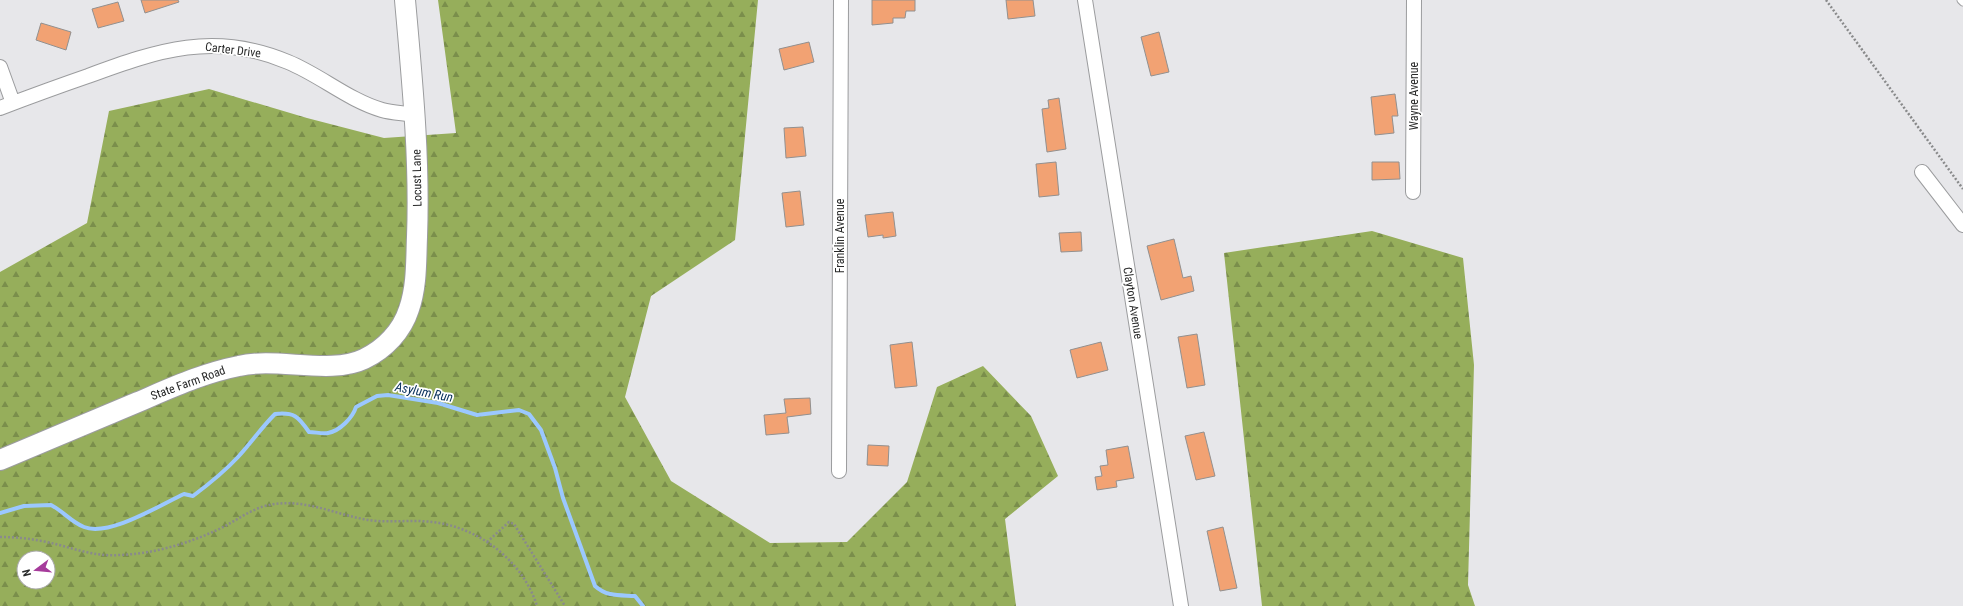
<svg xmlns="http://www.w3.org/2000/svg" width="1963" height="606" font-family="'Roboto Condensed',sans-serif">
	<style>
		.forest { fill: url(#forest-firs); fill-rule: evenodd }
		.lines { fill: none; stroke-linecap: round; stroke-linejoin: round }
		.stream { stroke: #9bc8ff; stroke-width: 4 }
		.building { fill: #f2a273; stroke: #92908f }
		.lane-casing { stroke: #9b9c9e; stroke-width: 9 }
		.street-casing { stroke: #9b9c9e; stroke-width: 16 }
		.secondary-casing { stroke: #9b9c9e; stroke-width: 22 }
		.path { stroke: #898a8b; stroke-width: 2.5; stroke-dasharray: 2 2; stroke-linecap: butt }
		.lane { stroke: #fff; stroke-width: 7 }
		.street { stroke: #fff; stroke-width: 14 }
		.secondary { stroke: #fff; stroke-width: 20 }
		.labels { text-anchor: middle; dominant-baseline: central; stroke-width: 3.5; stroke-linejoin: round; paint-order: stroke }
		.street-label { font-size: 12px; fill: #282929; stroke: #fff }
		.water-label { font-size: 13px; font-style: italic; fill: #062f59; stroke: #fff }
	</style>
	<defs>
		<pattern id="forest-firs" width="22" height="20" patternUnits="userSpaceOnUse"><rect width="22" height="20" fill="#96ae5b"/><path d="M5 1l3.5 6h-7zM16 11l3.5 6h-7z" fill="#7a8e4b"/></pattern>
	</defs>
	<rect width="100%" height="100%" fill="#e7e7ea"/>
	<path class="forest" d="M438 0H758L735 240 651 296 625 397 671 481 770 543 847 542 907 482 937 387 983 366 1031 416 1058 476 1005 519 1016 606H0V272L87 223 109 111 209 89 307 118 384 138 456 133ZM24 558H48V582H24Z
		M1372 231 1463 258 1474 365 1468 585 1475 606H1262L1224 253Z"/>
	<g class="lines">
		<path class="stream" d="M0 513 24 506 51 505C63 511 71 522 84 527 109 537 160 505 184 494L193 496C209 484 225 471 238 457 251 443 261 428 275 414 294 412 298 416 309 432 315 432 322 434 328 433 340 431 353 417 356 407L377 396 388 395 438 403 477 415 519 410 529 414 541 430 555 468 563 498 595 586C607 597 620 595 635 596L643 606"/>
	</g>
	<path class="building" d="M141 0H178L179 2 145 13Z
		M872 0H915V11H906L905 18H893V23L872 25Z
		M1006 0H1033L1035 16 1008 19Z
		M118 2 124 21 98 28 92 9Z
		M41 23 71 32 66 50 36 40Z
		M1159 32 1169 72 1151 76 1141 37Z
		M809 42 814 62 784 70 779 49Z
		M1395 94 1398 116H1392L1394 133 1375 135 1371 97Z
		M1059 98 1066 149 1047 152 1042 109 1049 108 1048 100Z
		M803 127 806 156 786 158 784 128Z
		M1056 162 1059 195 1039 197 1036 164Z
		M1372 162H1399L1400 179 1372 180Z
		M800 191 804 225 786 227 782 193Z
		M893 212 896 236 883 238V235L868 237 865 215Z
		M1081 232 1082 251 1061 252 1059 233Z
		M1174 239 1183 278 1191 276 1194 291 1161 300 1147 246Z
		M1197 334 1205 385 1187 388 1178 337Z
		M912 342 917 386 895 388 890 345Z
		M1101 342 1108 370 1077 378 1070 350Z
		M810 398 811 414 787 417 789 433 766 435 764 415 786 413 784 399Z
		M1204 432 1215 476 1196 480 1185 436Z
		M868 445 889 446 888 466 867 465Z
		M1128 446 1134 478 1116 481 1117 487 1097 490 1095 477 1102 476 1100 466 1108 465 1106 450Z
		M1223 527 1237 588 1220 591 1207 531Z"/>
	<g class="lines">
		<defs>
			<path id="lane" d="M1961 0 1963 2"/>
			<path id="street" d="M1085 0 1181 606
				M0 67 13 103
				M0 108C29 97 59 86 88 76 158 50 215 31 288 62 320 75 348 100 382 110 392 113 404 113 415 115
				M1922 172 1963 225
				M1413 192 1414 0
				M839 471 841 0"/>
			<path id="secondary" d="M0 460C46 441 92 421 138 402 171 388 203 373 239 366 276 357 331 375 364 359 385 349 402 331 409 309 417 286 416 261 417 237 420 158 412 79 405 0"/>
		</defs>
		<use href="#lane" class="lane-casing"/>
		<use href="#street" class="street-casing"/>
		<use href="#secondary" class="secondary-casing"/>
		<path class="path" d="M1826 0 1963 189
			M0 537C17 537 34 539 51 543 73 548 95 557 119 555 152 554 187 544 217 530 235 522 250 509 269 505 302 498 332 513 363 519 386 524 410 519 432 522 479 527 523 561 537 606
			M487 542 509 522 514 524 565 606"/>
		<use href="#lane" class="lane"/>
		<use href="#street" class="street"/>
		<use href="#secondary" class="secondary"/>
	</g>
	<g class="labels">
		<g class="street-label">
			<text transform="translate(233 50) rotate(7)">Carter Drive</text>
			<text transform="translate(1414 96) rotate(-90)">Wayne Avenue</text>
			<text transform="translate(417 178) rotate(-91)">Locust Lane</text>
			<text transform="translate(840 236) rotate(-90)">Franklin Avenue</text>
			<text transform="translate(1133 303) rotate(81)">Clayton Avenue</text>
			<text transform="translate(188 383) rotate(-20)">State Farm Road</text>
		</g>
		<g class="water-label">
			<text transform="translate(424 392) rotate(11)">Asylum Run</text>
		</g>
	</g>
	<g transform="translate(36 570) rotate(254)"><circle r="19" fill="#ffffff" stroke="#a9a9a9"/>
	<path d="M0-3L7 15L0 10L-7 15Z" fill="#a63b9b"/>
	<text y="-6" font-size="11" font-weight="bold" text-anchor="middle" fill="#282929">N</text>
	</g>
</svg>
